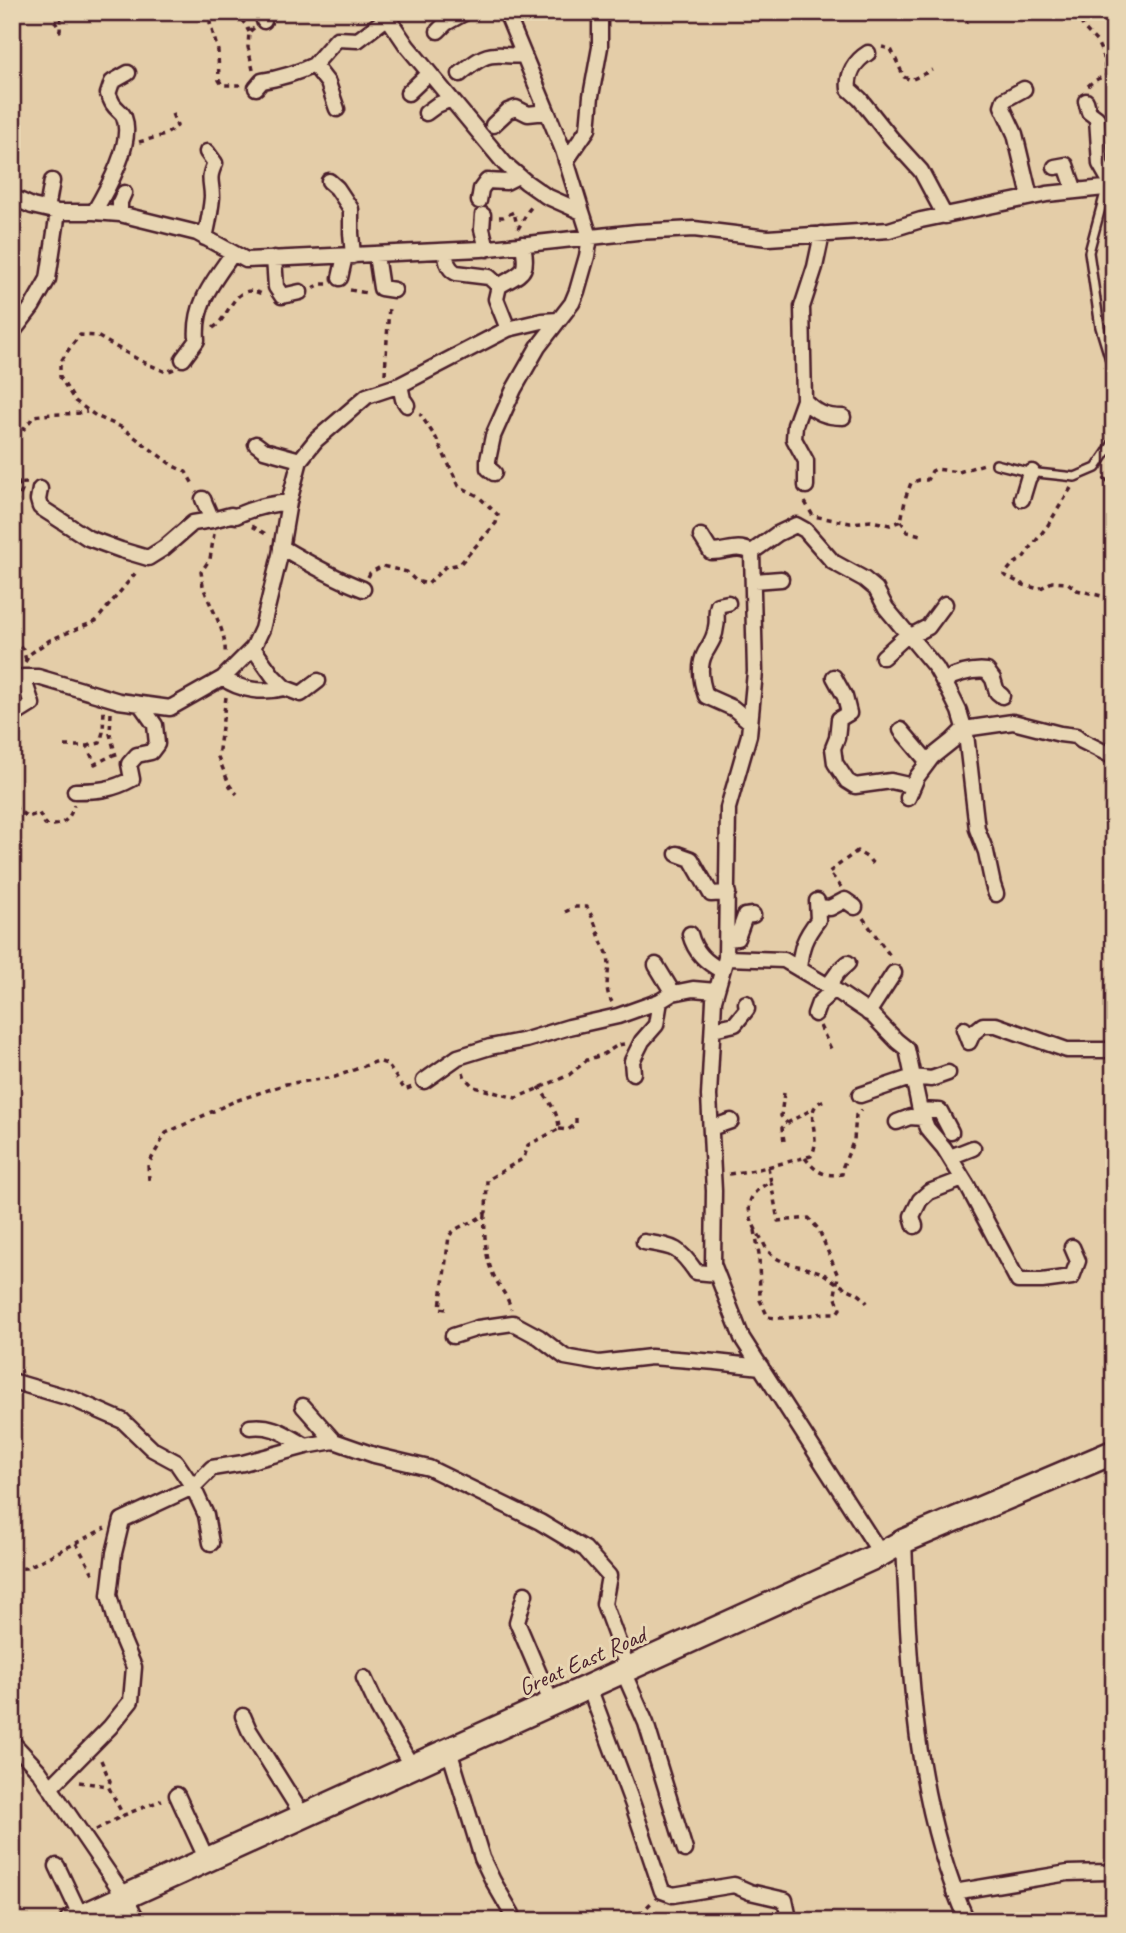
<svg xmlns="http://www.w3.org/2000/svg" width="1126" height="1933" font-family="Caveat,sans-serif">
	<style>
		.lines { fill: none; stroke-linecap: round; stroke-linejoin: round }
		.service-casing { stroke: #4a1f2b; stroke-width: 12 }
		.minor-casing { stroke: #4a1f2b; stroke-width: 19 }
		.trunk-casing { stroke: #4a1f2b; stroke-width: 28 }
		.path { stroke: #4a1f2b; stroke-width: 3.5; stroke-dasharray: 5 5; stroke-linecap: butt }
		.service { stroke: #e8d6b3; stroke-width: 7 }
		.minor { stroke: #e8d6b3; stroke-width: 14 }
		.trunk { stroke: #e8d6b3; stroke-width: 23 }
		.labels { text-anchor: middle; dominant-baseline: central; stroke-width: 6; stroke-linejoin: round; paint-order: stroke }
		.street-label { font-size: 24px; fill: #4a1f2b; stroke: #e8d6b3 }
	</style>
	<rect width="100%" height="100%" fill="#e4cda8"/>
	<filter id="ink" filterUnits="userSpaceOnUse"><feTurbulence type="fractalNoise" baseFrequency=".0143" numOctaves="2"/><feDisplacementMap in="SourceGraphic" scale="14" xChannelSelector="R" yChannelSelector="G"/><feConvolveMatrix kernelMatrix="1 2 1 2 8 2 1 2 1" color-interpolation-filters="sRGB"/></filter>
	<g filter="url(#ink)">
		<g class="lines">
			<defs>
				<path id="service" d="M1106 189 1089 252 1100 327 1114 373
					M996 464 1028 472 1075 477 1096 468 1113 443 1114 399"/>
				<path id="minor" d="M263 12 264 21
					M384 12 407 46 505 164 526 182 546 196 582 212 590 237 587 256 577 291 572 303 538 347 514 389 493 436 488 460V468L494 473
					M506 12 563 150 582 212
					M438 31 446 23 466 12
					M868 53C855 61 847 74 849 89L860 99 891 138 921 171 945 216
					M460 74C470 66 482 55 495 55 505 54 513 57 524 55
					M256 88 262 81C281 78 297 73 314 65
					M1024 89 1004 100 1002 106 1015 134 1030 197
					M408 93 429 73
					M1086 101 1089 112 1097 118 1100 164 1108 178 1114 176
					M337 109 328 83 314 65 337 39 358 40 388 17
					M426 113 437 105 451 99
					M493 125 508 111 516 108 528 114 547 112
					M566 161 588 129 591 96 600 47V12
					M1055 167 1066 165 1075 191
					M329 181 337 188 351 209V233L353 256
					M12 197 32 206 58 212H94L120 214 197 233 246 260 481 249 637 232 694 229 768 238 889 230 921 220 1047 194 1114 187
					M479 201 481 189 487 181 506 182 518 176
					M47 209 52 181
					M94 212C107 190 134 143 124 117 122 112 116 109 113 104 111 101 110 97 108 94L112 82 128 73
					M120 214V202L124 193
					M483 215 482 229 487 249
					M205 238C208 224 211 211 212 197 212 181 207 180 215 163L207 152
					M446 251C446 260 447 268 456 273L489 277 499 286
					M376 255 381 288 394 290
					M274 258 276 287 282 296 300 292
					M340 278 345 256
					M508 329 496 299 499 286C524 271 528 275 523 244
					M12 333 32 307 48 279 58 212
					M183 359 197 340C194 303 213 282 233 253
					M400 385 403 399 407 405
					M804 400C816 413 826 417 843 417
					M256 444 264 450 300 460
					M806 486V461L794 439 795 425 804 400 802 307 815 267 822 234
					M40 489 38 500 40 507 88 538 121 550 148 558 164 548 193 523 212 520
					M203 499 212 520 231 515 236 516C254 507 270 504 289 502
					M1022 499 1028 479 1032 472
					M701 536 711 552C729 552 735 544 752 552
					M281 547C308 563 334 578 363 589
					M754 581 781 579
					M728 603 718 605C715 613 718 619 716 627 715 638 710 644 705 653 698 666 701 682 706 696L733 708 750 722
					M909 637 928 627 945 604
					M253 648 273 676 285 688 301 694 318 681
					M883 657 907 635
					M834 677 845 697 849 713 839 719 837 738 833 748 835 763 847 781 855 786 891 781 913 786
					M223 678C241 691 264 693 285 688
					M12 681 23 677H38L119 701 170 708 223 678 253 648 262 629 280 555 289 502 300 460 316 440 367 396 400 385 508 329 542 321 559 320
					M943 681C957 674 971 669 987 671L993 679 997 692 1002 696
					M16 714 32 704 23 677
					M901 730 928 762
					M75 791C98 791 112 790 132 779L129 764 137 755 151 752 157 744 155 725 140 704
					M908 798 917 777 932 757 952 741 964 729 1013 722 1060 734 1076 736 1082 741 1114 757
					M677 854 691 859 711 894 728 893
					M818 907 830 908 845 900 855 907
					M690 934C695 953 706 962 722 971
					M727 939 737 938 745 916 753 915
					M726 958 784 960 838 992 872 1015 897 1041 907 1049 920 1110 927 1128 944 1148 968 1187 1018 1281H1042L1072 1277 1078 1261 1072 1247
					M656 965 673 993 693 989 716 991
					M799 969C801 947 804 938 818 920L817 901
					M828 986 838 972 848 963
					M868 1013 894 973
					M815 1014 819 1003 833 990
					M713 1029 735 1024 747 1009 746 1003
					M964 1029 969 1042 973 1033 983 1025H996L1067 1050H1114
					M633 1073 632 1061 642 1041 656 1025 660 1001
					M424 1081 458 1057 490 1047 526 1040 569 1027 618 1016 660 1001 673 993
					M860 1095 913 1077 931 1079 948 1073
					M920 1110 940 1111 951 1132
					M897 1122 910 1117 923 1118
					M711 1128 731 1121
					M950 1157 973 1148
					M915 1226 912 1216 920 1200 929 1192 963 1179
					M644 1242C674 1247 678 1246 696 1272L717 1274
					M453 1336 478 1328 513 1323 539 1337 565 1357 599 1363 651 1357 716 1362 761 1367
					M12 1381 73 1399 123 1421 152 1449 176 1462 193 1487 212 1468 243 1463 306 1446
					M303 1406 334 1441
					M250 1427C274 1424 286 1435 306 1446L334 1441 374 1455 429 1468 540 1522 585 1549 609 1576 604 1604 628 1669
					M904 1541C909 1668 914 1804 967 1921
					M881 1554 742 1338 713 1264 714 1191 709 1096 714 1000 726 958 728 808 749 735 755 672 752 552 777 534 796 525 805 530 833 562 864 579 876 589 886 608 936 668 949 691 959 711 966 734 977 829 986 852 993 885 996 894
					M525 1594 517 1622 552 1704
					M623 1671 646 1723 685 1850
					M364 1678 378 1708 412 1767
					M589 1687 633 1805 662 1891 673 1895 734 1885 750 1892 785 1900 788 1914
					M243 1716 249 1730 303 1816
					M12 1742 39 1771 125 1897 138 1921
					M449 1750 482 1858 493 1881 512 1914
					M50 1788 110 1727 131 1701 134 1667 118 1629 109 1595 114 1553 122 1520 193 1487 206 1515 211 1543
					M177 1795 207 1860
					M57 1866 81 1917
					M954 1892 1068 1873 1107 1872 1114 1869"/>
				<path id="trunk" d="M72 1921 881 1554 904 1541 1114 1452"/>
			</defs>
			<use href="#service" class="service-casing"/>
			<use href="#minor" class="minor-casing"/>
			<use href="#trunk" class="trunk-casing"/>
			<path class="path" d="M50 12 60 31 61 12
				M215 12 212 14 210 23 218 51 219 80 222 85H242
				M235 12 245 24 249 32
				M961 12 967 23
				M1078 12 1083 27 1097 42 1104 57 1106 76
				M882 47 891 49 904 77 911 80 932 70
				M253 70 248 47 249 32 254 28
				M1088 86C1095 79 1104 75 1114 77
				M1106 105 1114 99
				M139 142 165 135 177 126 171 111
				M499 217H503L514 212 517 226
				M518 229 528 211 534 204
				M313 288 321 284H329
				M350 290 367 293
				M213 328C231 317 233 279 264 295
				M174 369 166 372 139 360 97 336 80 335 71 346 60 363V377L75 401 96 416 121 427 173 466 186 472 194 486
				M385 374 389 305
				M12 431 24 429 34 416C52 413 69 415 87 412
				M12 474 16 477 22 491 16 503 12 505
				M1104 478 1114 490
				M12 484 28 483
				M1071 488 1048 525 1023 558 1012 565 1004 575 1024 585 1039 589 1052 582 1068 583 1077 590 1114 599
				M805 502 813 516 850 523 871 521 890 525 901 521 906 496 911 483 919 480H927L932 471 936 469 959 472 987 463
				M901 521 908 532 921 535
				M252 526 269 536
				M214 534 210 559 201 572C202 577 202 584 204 589 212 611 227 631 225 655
				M368 577 370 573 382 566 407 572 416 581 428 584 445 567 460 564 496 523 498 515 478 496 459 486 436 438 420 414
				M12 641 23 649 26 660
				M25 662 30 654 50 640 96 621 138 570
				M226 697 218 757 230 786 237 794
				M111 713 110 734 116 756
				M65 746H87L95 764 115 754
				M87 746 100 743 103 732 104 710
				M12 786 16 809 28 817 39 813 45 824C61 828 70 820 74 805
				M841 887 829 872 857 851 868 858 873 864
				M565 912 575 907H587C593 918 596 926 600 938 601 943 605 948 607 953 613 969 601 986 612 1002
				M863 918 891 957
				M820 1026 831 1049
				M463 1072 465 1078 474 1087 516 1098 569 1075 587 1060 604 1054 618 1045 624 1044
				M784 1093 781 1116 787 1123
				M559 1129 568 1130 576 1124V1118
				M784 1141 782 1128C789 1120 804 1115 813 1108
				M805 1158C816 1172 824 1177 842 1174L843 1166 854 1140 856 1115 861 1110
				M768 1167 771 1182C740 1195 747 1217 762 1240 764 1244 767 1251 771 1254 784 1266 806 1266 822 1273 828 1276 834 1282 840 1285 851 1291 860 1292 867 1303
				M729 1174 755 1170 811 1156C824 1137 799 1108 825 1100
				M149 1180 148 1165 166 1133 235 1101 286 1084 335 1077 378 1061 387 1064 405 1090 412 1087
				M485 1214C484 1236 485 1261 496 1280 502 1291 508 1297 511 1309
				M755 1230 759 1254 760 1300 768 1317C794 1321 811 1312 837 1313L840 1309 835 1295 838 1276 819 1230 809 1218 778 1221 771 1182
				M446 1309 440 1308 449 1236C460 1222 473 1226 486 1212L487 1180 524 1158 528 1145 559 1129C559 1113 548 1100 539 1087
				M76 1543 105 1528
				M12 1569 26 1568 76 1543 95 1577
				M101 1760 110 1781 108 1786 123 1815
				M79 1782 108 1786
				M96 1830 124 1815 162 1800
				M617 1921 635 1919
				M633 1921 651 1903"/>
			<use href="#service" class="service"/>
			<use href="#minor" class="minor"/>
			<use href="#trunk" class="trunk"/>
		</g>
	</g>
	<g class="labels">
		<g class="street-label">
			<text transform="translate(582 1661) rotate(-24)">Great East Road</text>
		</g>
	</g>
	<rect width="1126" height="1933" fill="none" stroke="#e8d6b3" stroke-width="42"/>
	<rect x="21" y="21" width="1084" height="1891" fill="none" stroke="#4a1f2b" stroke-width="2.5" filter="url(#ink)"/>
</svg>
